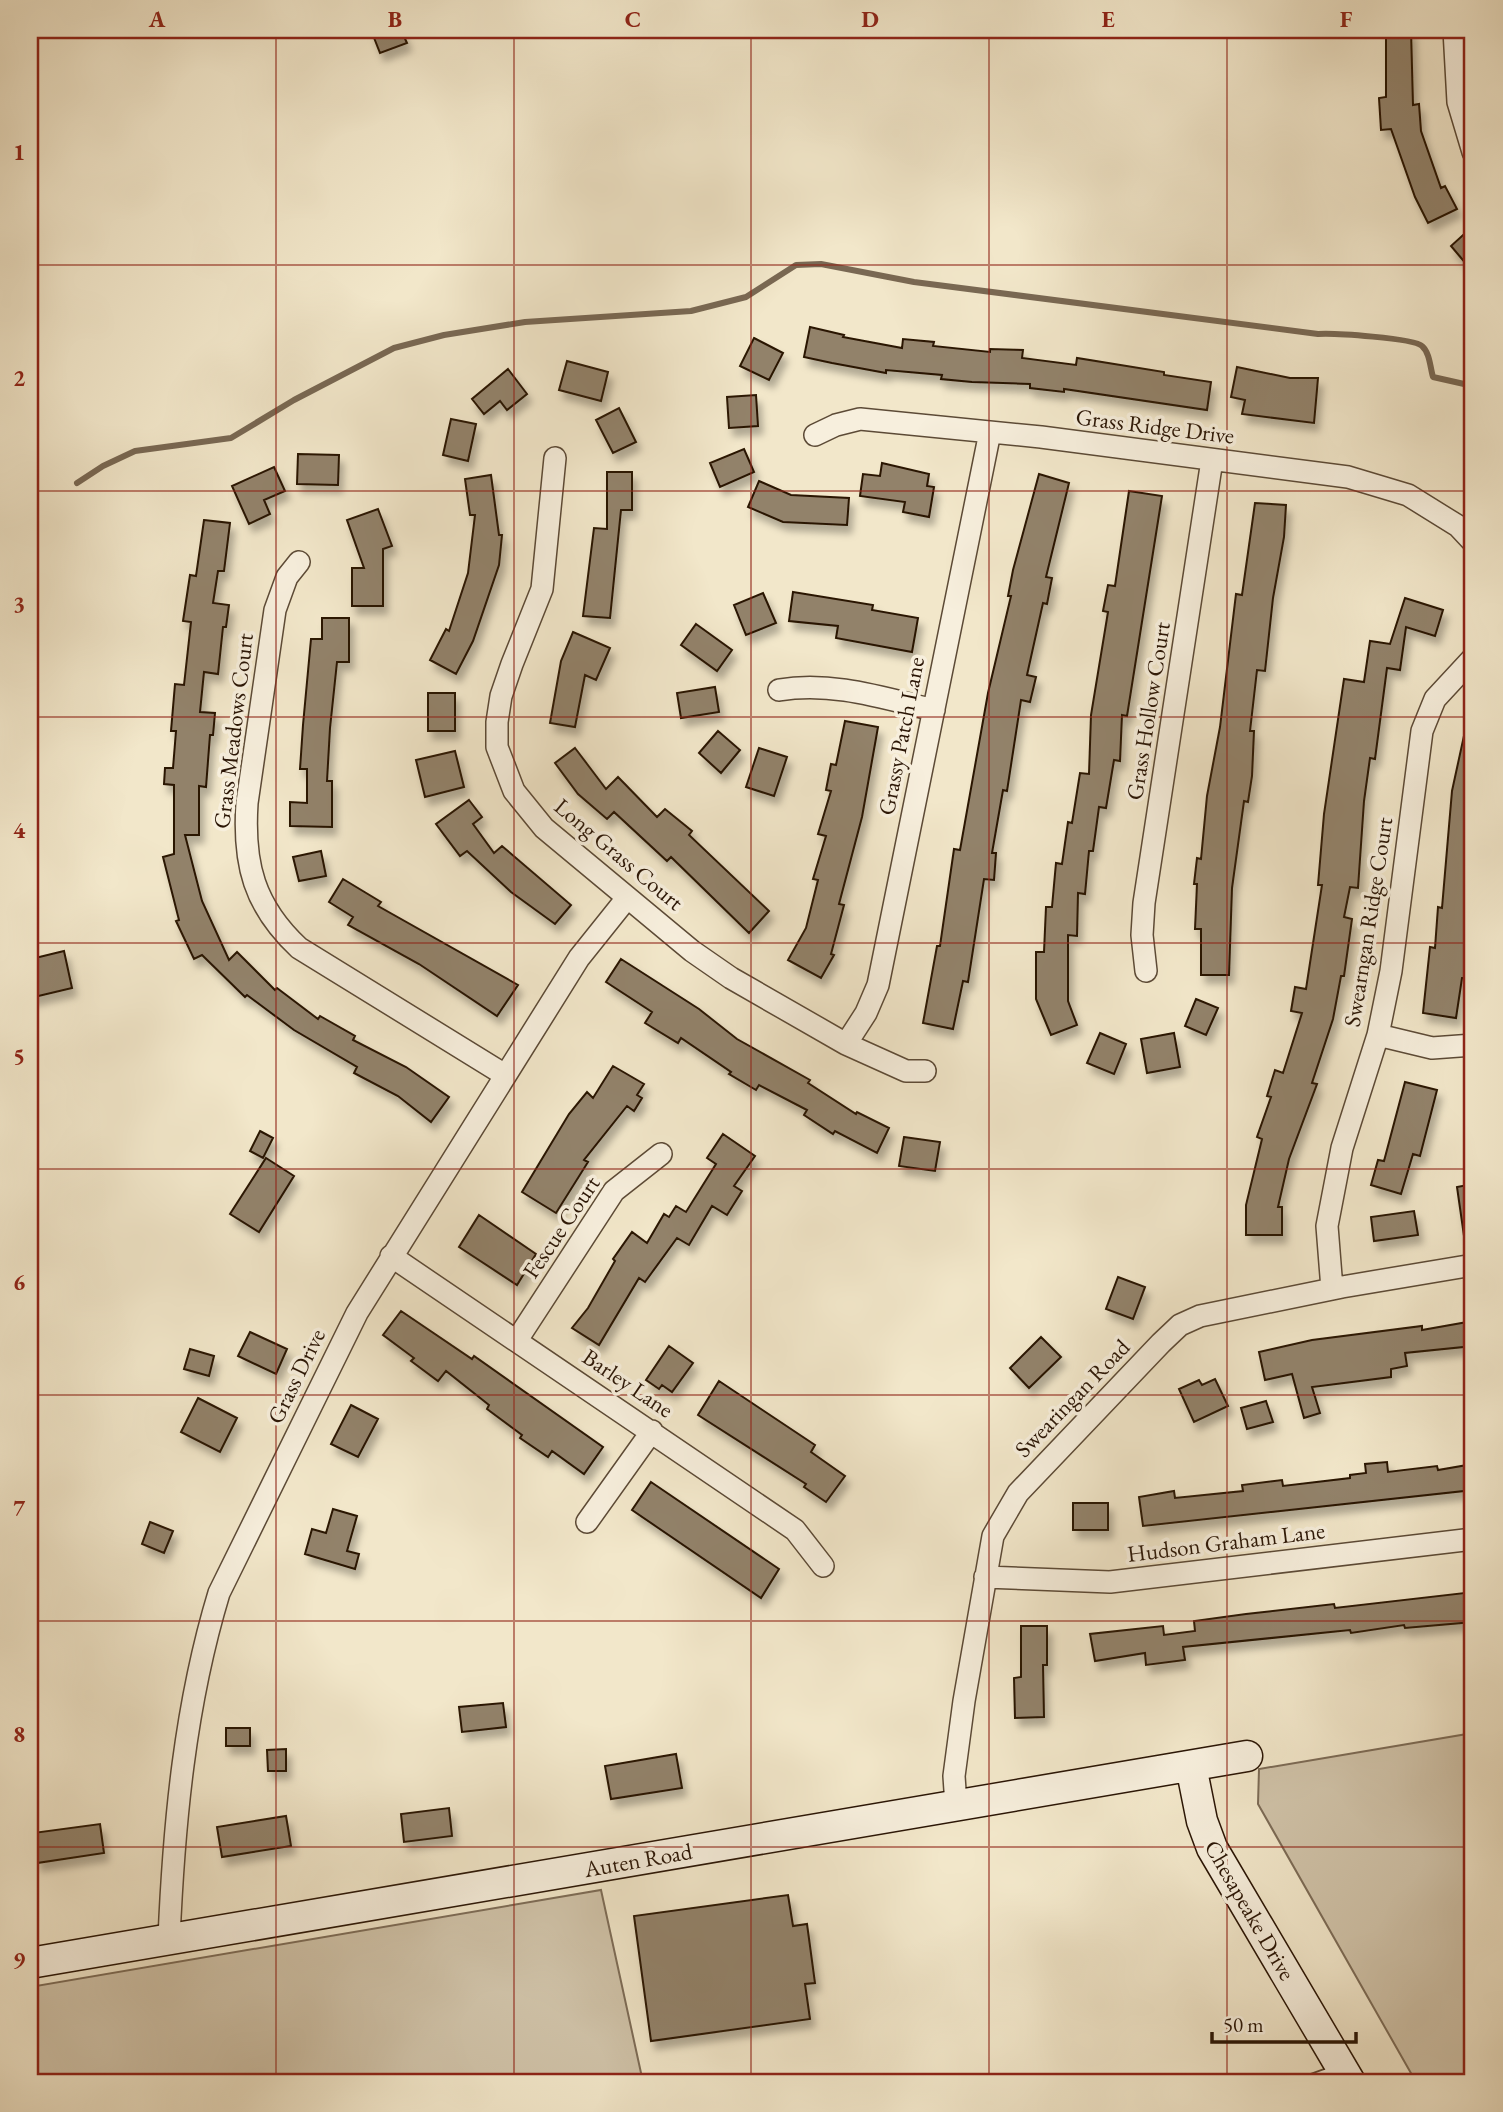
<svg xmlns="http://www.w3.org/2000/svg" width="1503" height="2112" font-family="'EB Garamond',serif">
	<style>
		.green { fill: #d0c3a9; stroke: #7d6c57; stroke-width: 2 }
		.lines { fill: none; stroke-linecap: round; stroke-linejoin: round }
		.stream { stroke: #796853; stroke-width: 6 }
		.building { fill: #92826b; stroke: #2a1505; stroke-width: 2; filter: url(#shadow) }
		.lane-casing { stroke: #5c4a36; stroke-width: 14 }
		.street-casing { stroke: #5c4a36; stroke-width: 24 }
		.secondary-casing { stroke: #2a1505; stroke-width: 33 }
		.lane { stroke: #f7efdd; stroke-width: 10 }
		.street { stroke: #f7efdd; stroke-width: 21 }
		.secondary { stroke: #f7efdd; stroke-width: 30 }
		.grid { fill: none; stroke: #8f2418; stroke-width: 2; stroke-opacity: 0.55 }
		.labels { text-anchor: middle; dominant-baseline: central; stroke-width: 7; stroke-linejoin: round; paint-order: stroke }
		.street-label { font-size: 23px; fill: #2a1505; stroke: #f7efdd }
		.neatline { fill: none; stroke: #8f2418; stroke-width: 2.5 }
		.grid-label { font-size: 23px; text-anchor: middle; font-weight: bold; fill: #8f2418 }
	</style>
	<defs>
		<filter id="shadow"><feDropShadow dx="4.5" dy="8" stdDeviation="3.5" flood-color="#0004"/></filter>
	</defs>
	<rect width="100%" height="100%" fill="#f2e7ca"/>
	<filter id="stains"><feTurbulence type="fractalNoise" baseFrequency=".00286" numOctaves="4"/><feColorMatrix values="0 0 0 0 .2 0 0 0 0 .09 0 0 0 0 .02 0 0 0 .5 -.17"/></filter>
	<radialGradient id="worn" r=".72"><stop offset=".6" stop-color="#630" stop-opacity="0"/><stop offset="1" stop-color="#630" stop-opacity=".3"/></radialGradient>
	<path class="green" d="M1473 1733V2082H1416L1258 1804 1259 1769Z
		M601 1890 643 2082H30V1987Z"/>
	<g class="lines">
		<path class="stream" d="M77 483 103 466 135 451 231 438 294 400 394 348 444 335 525 322 691 311 746 297 796 265 821 264 914 282 1318 334C1333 333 1414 338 1422 346 1430 353 1430 367 1433 377L1473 386"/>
	</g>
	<path class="building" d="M371 30H401L407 43 380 53Z
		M1386 30H1411L1413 105 1419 104 1421 131 1441 188 1445 186 1457 209 1428 223 1415 197 1391 129 1381 130 1379 98 1386 97Z
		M1473 226V272L1451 246Z
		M810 327 844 335 843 337 902 348 903 339 934 342 933 346 990 352V349L1023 350 1022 358 1076 365 1077 358 1164 372V375L1211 382 1207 410 1064 389V392L1030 388V384L972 382 941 379 942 375 886 370V373L832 363 804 357Z
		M754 338 783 353 769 380 740 366Z
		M567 361 608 372 601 401 559 390Z
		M1237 367 1290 378H1318L1314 423 1242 414 1245 400 1231 397Z
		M508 369 527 394 507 410 500 401 484 414 472 399Z
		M756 395 758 426 729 428 727 397Z
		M619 408 636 442 613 453 596 420Z
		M451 419 476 424 468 461 443 455Z
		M744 449 754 472 720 487 710 463Z
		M298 454 339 455 338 485 297 484Z
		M882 463 929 474 927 486 934 487 929 517 903 512 905 502 860 496 863 474 880 476Z
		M274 467 285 491 264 500 270 514 249 524 232 486Z
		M607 472H632V510H621L610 618 583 616 594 528 607 529Z
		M1039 474 1069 483 1046 577 1052 578 1047 604 1043 603 1027 675 1036 677 1030 702 1021 700 1007 791 1003 790 992 853H996L994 880 984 879 968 982 963 981 953 1029 923 1023 937 946H940L954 849 960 850 988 693 1011 596H1008L1013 570Z
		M491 475 499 535H502L499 565 473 641 456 674 430 660 446 629 449 631 468 573 475 515H470L465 479Z
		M759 481 791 495 849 498 847 525 783 522 748 507Z
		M1129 491 1162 496 1127 716 1122 715 1120 761 1114 760 1106 808 1099 807 1093 851H1089L1085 894 1078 893 1077 936 1068 935V1001L1077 1025 1051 1035 1036 999V952H1044L1046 907H1052L1056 863 1062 864 1068 822 1072 823 1080 773 1089 774 1091 715 1108 612 1103 611 1108 585 1115 586Z
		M1255 503 1286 505 1284 537 1273 598 1265 671 1257 670 1250 731H1254L1252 776 1248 802 1244 801 1232 888 1229 975H1201V929H1195L1197 884H1194L1197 858 1201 859 1207 796 1220 727 1236 594 1242 595Z
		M378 509 392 546 383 549V606H352V568H364L347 520Z
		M204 520 230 523 224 571H218L213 603 229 605 226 627H223L218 674 204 672 200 712 215 713 213 735H210L206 787 199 786V835H185L202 901 229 960 237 952 275 990 277 988 318 1019 320 1016 355 1036 353 1040 406 1067 449 1097 431 1122 398 1096 354 1073 357 1067 294 1030 247 995 245 997 202 955 194 959 176 921 179 920 163 857 174 854V785L164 784 165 768H173L176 731H171L175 684 184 685 191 622 183 621 190 575 196 576Z
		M793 592 873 605 872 610 918 618 912 652 836 638 838 626 789 621Z
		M763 593 776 623 746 635 734 605Z
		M1405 598 1443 610 1435 636 1406 627 1400 670 1387 668 1375 759 1370 758 1364 801 1358 888 1350 887 1344 917 1352 919 1344 976H1341L1333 1019 1312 1083 1317 1084 1289 1159 1278 1207H1282V1235H1246V1205L1262 1139 1257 1137 1271 1097 1267 1096 1275 1070 1283 1073 1302 1013 1291 1011 1295 987 1306 989 1322 885H1318L1324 814 1344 679 1364 682 1370 641 1390 644Z
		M322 618H349V662H337L330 728 327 781H332V827L290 826V802L307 803V769H300L303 725 311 639H322Z
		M696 624 732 650 717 671 681 645Z
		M573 632 610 648 596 680 585 675 575 727 550 723 561 661Z
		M715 687 719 712 681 718 677 693Z
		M428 693H455V731H428Z
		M845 721 878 727 862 817 839 904 844 905 831 954 834 955 821 978 788 960 806 928 818 880 813 879 826 836 818 834 831 791 826 790 831 764 836 765Z
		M718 731 740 750 721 773 699 753Z
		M1465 731 1473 732V870L1470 910H1473V936L1465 978H1462L1456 1018 1423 1013 1430 947 1435 948 1438 907 1442 908 1452 791Z
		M575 748 606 789 618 777 657 817 665 809 692 831 689 835 769 911 749 933 671 857 667 861 614 812 607 819 578 794 555 763Z
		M759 748 787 757 774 796 746 787Z
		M455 751 464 787 425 797 416 760Z
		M469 800 482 817 473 824 494 853 502 846 571 905 555 924 511 892 467 851 460 856 436 824Z
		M321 851 326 876 299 881 293 857Z
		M343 879 381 902 378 906 518 985 497 1016 419 964 348 925 353 917 329 902Z
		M64 951 72 988 30 998V978L35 977 31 959Z
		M621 959 699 1009 737 1039 810 1080 808 1083 856 1114 857 1112 889 1128 877 1153 835 1131 833 1134 804 1115 807 1110 759 1085 756 1090 729 1074 731 1072 681 1038 678 1043 645 1023 652 1012 606 982Z
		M1196 999 1218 1008 1206 1035 1185 1026Z
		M1100 1033 1126 1044 1114 1074 1087 1063Z
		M1174 1033 1180 1067 1147 1073 1141 1039Z
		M613 1066 644 1084 637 1095 642 1098 634 1111 627 1106 584 1160 588 1162 556 1213 522 1192 569 1114 587 1092 593 1098Z
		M1405 1082 1437 1090 1420 1156 1413 1154 1401 1194 1371 1185 1378 1160 1384 1161Z
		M260 1131 273 1138 263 1158 250 1151Z
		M723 1134 755 1156 734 1186 742 1191 727 1215 712 1206 689 1245 677 1238 645 1282 639 1278 599 1345 572 1328 588 1308 615 1261 613 1259 632 1232 647 1243 664 1214 669 1217 676 1206 686 1212 716 1164 707 1158Z
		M904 1137 940 1142 935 1171 899 1166Z
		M266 1158 294 1176 259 1232 230 1214Z
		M1473 1184V1235L1464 1236 1457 1187Z
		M1414 1211 1418 1235 1374 1241 1371 1217Z
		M479 1215 536 1254 517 1285 459 1247Z
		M1118 1277 1145 1287 1133 1319 1106 1309Z
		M401 1311 472 1359 474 1356 603 1447 584 1474 552 1451 548 1457 520 1438 522 1435 487 1409 489 1405 446 1371 438 1381 411 1361 414 1358 383 1335Z
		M1473 1321V1346L1405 1353 1407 1366 1391 1369V1377L1312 1387 1320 1413 1304 1418 1292 1374 1265 1380 1259 1352 1312 1340 1422 1326V1330Z
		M250 1332 287 1349 276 1374 238 1356Z
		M1041 1337 1061 1357 1029 1388 1010 1368Z
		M669 1346 693 1363 672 1392 662 1385 659 1389 646 1380Z
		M190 1349 214 1356 209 1376 184 1369Z
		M1215 1379 1228 1406 1194 1422 1179 1389 1199 1380 1202 1385Z
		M719 1381 815 1445 811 1452 845 1476 826 1502 804 1487 806 1484 698 1415Z
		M198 1398 237 1418 220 1452 181 1432Z
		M1266 1401 1273 1422 1247 1429 1241 1408Z
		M351 1405 378 1419 358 1457 331 1444Z
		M1387 1462 1388 1472 1437 1466 1438 1470 1473 1464V1490L1143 1526 1139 1497 1174 1491 1175 1498 1243 1491 1242 1485 1282 1480 1283 1486 1350 1478V1475L1366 1473 1365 1464Z
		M651 1482 779 1569 761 1598 632 1510Z
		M1073 1503H1108V1530H1073Z
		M333 1509 357 1516 347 1551 359 1554 355 1569 305 1554 312 1529 326 1533Z
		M150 1522 173 1531 164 1553 142 1544Z
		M1473 1592V1622L1405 1628 1404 1625 1351 1633 1350 1630 1183 1647 1185 1660 1146 1665 1145 1653 1095 1661 1090 1634 1163 1626 1164 1635 1195 1631 1194 1621 1246 1614 1334 1604 1335 1608Z
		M1021 1626H1047V1665H1043L1044 1717 1015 1718 1014 1678 1021 1677Z
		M503 1703 506 1727 462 1732 459 1707Z
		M226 1728H250V1746H226Z
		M286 1749V1771H268L267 1750Z
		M676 1754 682 1788 611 1799 605 1766Z
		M449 1808 452 1836 404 1842 401 1814Z
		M286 1816 291 1846 222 1857 217 1827Z
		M100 1824 104 1853 37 1863 33 1833Z
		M788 1895 793 1926 807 1924 815 1983 805 1984 810 2019 651 2041 634 1916Z"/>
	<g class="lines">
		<defs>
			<path id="lane" d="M1306 2082 1339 2070"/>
			<path id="street" d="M1454 30 1458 102 1473 152
				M815 435 836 425 860 419 1041 437 1348 477 1408 495 1458 526 1473 542
				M555 458 542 589 512 664 501 696 497 722V747L514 791 544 828 692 951 731 978 846 1044 906 1071H925
				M299 562 287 577 275 610 247 803C243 864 254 906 299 948L505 1075
				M779 690C832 681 883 698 934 710
				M1146 971 1142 935 1144 903 1212 460
				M1378 1035 1432 1048 1473 1045
				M846 1044 866 1013 878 985 990 432
				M391 1256 795 1530 823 1566
				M1332 1289 1327 1226 1342 1148 1378 1035 1391 971 1422 731 1435 699 1473 658
				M517 1340 614 1191 661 1154
				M587 1522 652 1431
				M985 1577 1110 1582 1473 1539
				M956 1805 954 1776 964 1701 993 1536 1018 1493 1161 1343 1180 1325 1200 1316 1342 1287 1473 1265
				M169 1939C174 1822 185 1705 219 1593L357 1313 579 958 627 898"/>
			<path id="secondary" d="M1191 1766 1202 1821 1212 1848 1350 2082
				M30 1963 1247 1756"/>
		</defs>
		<use href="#lane" class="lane-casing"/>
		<use href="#street" class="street-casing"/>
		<use href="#secondary" class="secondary-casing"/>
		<use href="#lane" class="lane"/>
		<use href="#street" class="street"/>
		<use href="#secondary" class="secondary"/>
	</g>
	<path class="grid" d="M276 30V2082M514 30V2082M751 30V2082M989 30V2082M1227 30V2082M30 265H1473M30 491H1473M30 717H1473M30 943H1473M30 1169H1473M30 1395H1473M30 1621H1473M30 1847H1473"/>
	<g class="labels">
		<g class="street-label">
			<text transform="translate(1155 426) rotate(7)">Grass Ridge Drive</text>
			<text transform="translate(1148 711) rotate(-81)">Grass Hollow Court</text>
			<text transform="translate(233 731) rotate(-83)">Grass Meadows Court</text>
			<text transform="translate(901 736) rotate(-79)">Grassy Patch Lane</text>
			<text transform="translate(619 854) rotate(40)">Long Grass Court</text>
			<text transform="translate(1368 922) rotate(-81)">Swearngan Ridge Court</text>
			<text transform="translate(561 1227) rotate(-56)">Fescue Court</text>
			<text transform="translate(296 1376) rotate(-64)">Grass Drive</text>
			<text transform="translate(628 1383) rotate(34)">Barley Lane</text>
			<text transform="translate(1072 1398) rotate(-46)">Swearingan Road</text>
			<text transform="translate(1226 1542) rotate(-7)">Hudson Graham Lane</text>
			<text transform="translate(638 1860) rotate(-10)">Auten Road</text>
			<text transform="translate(1250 1910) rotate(60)">Chesapeake Drive</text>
		</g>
	</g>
	<rect width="1503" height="2112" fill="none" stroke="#f2e7ca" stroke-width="77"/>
	<path d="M1212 2032v10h144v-10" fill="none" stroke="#2a1505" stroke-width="3.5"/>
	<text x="1223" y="2032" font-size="21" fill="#2a1505" stroke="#f7efdd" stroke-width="5" paint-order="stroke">50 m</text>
	<rect x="38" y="38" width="1426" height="2036" class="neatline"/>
	<g class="grid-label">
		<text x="157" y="27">A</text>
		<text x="395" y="27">B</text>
		<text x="633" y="27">C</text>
		<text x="870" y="27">D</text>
		<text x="1108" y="27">E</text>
		<text x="1346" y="27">F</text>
		<text x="19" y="160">1</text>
		<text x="19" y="386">2</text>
		<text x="19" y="612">3</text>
		<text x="19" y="838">4</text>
		<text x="19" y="1064">5</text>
		<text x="19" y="1290">6</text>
		<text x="19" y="1516">7</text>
		<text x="19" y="1742">8</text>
		<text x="19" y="1968">9</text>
	</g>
	<rect width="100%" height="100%" filter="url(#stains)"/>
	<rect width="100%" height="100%" fill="url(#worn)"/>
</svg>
